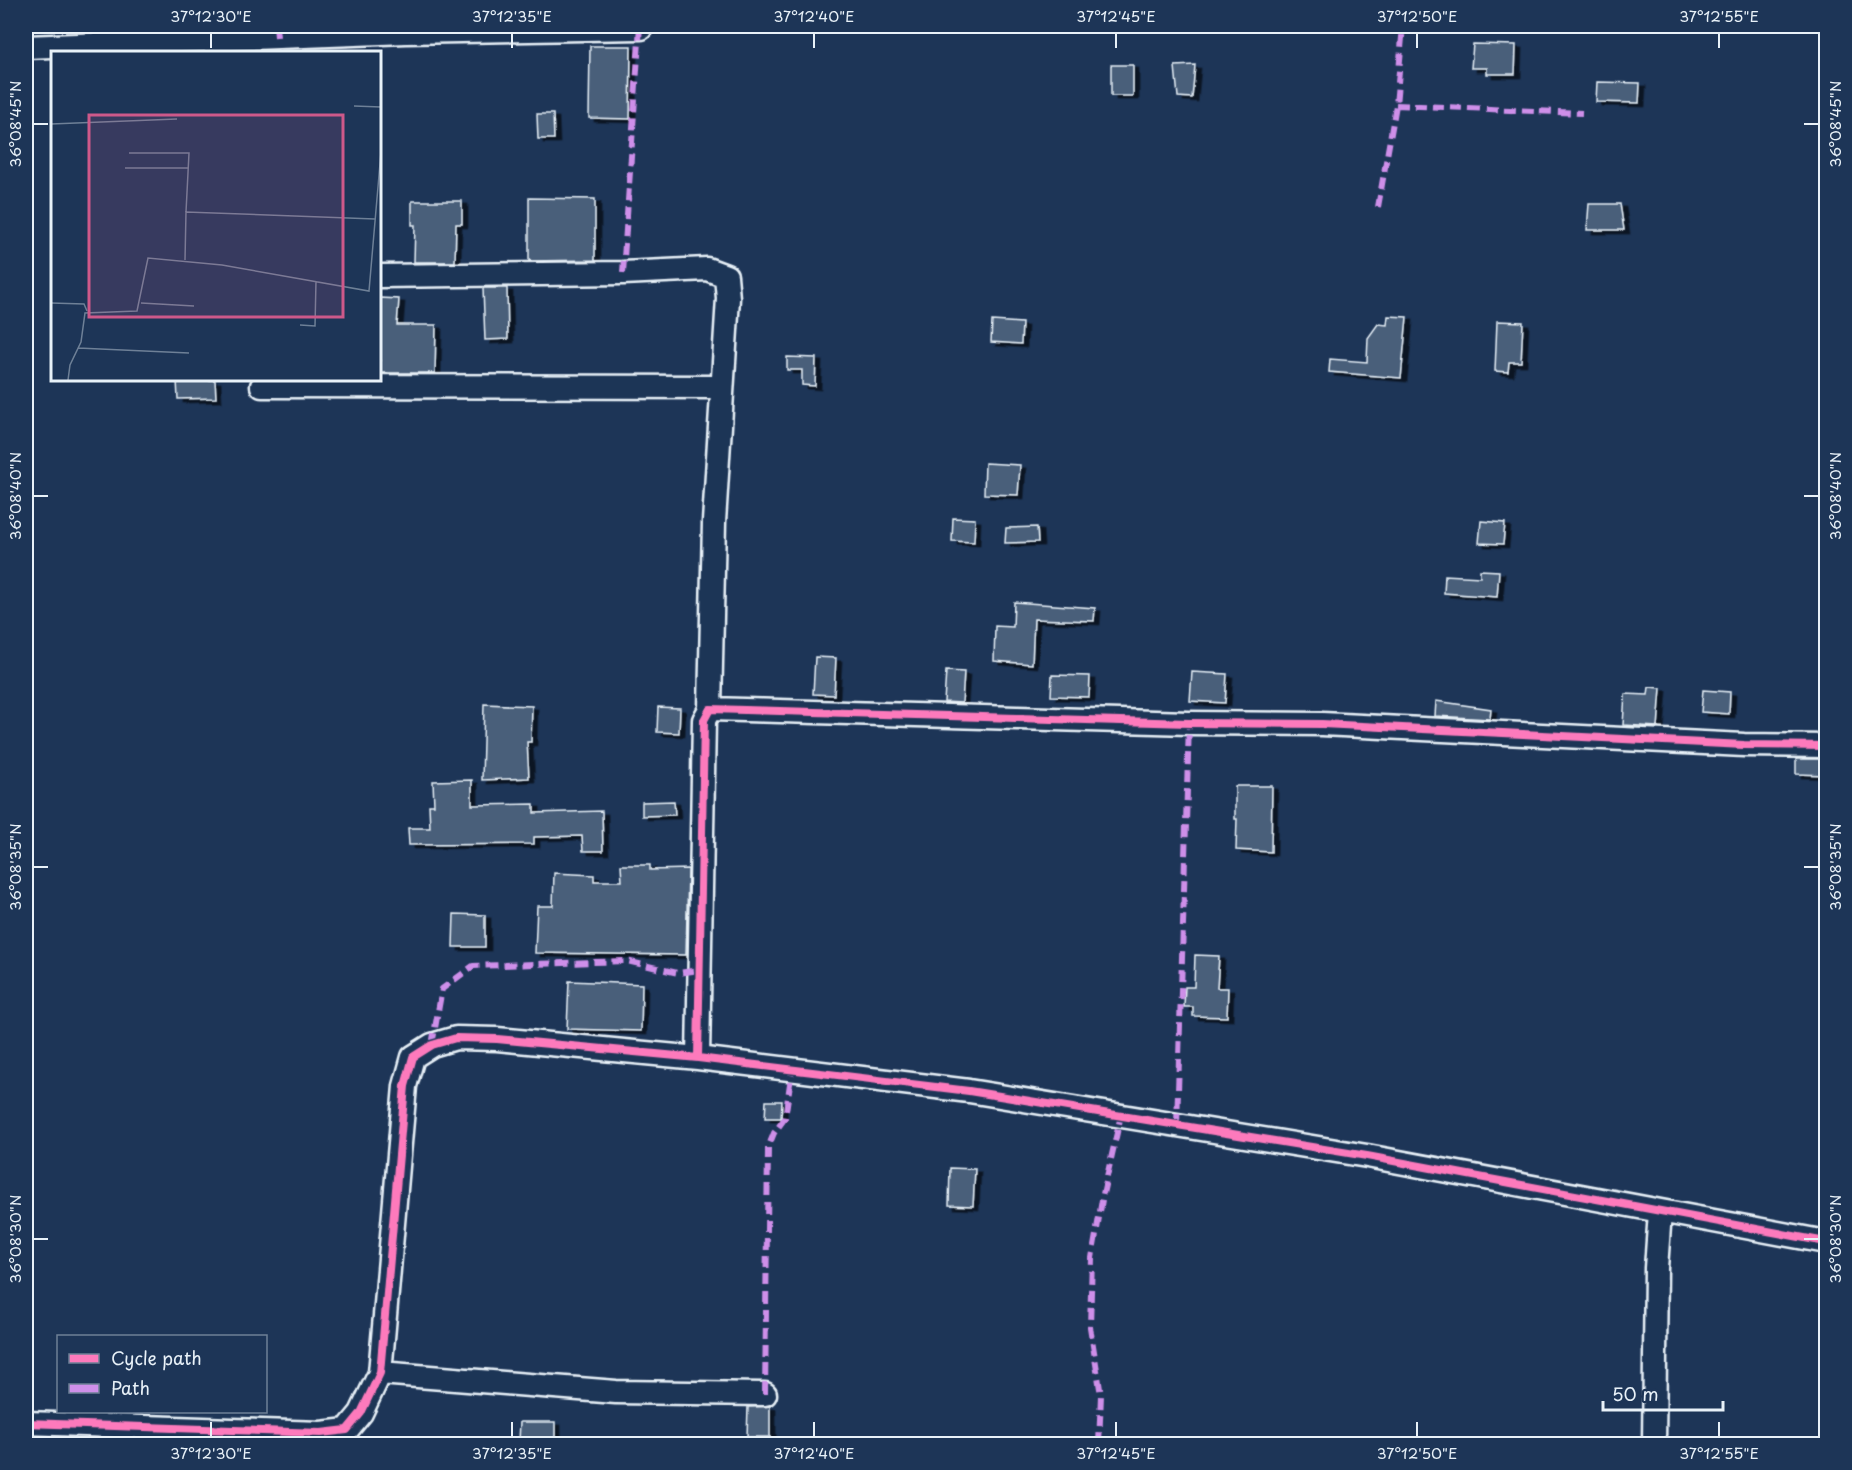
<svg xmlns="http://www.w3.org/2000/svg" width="1852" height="1470" font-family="'Playpen Sans',sans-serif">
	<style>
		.building { fill: #495e7a; stroke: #e8f1f8; stroke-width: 1.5; filter: url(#shadow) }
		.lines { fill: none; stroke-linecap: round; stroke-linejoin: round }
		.minor-casing { stroke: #e8f1f8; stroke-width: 27 }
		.minor { stroke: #1d3557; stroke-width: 22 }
		.quiet { stroke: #ce8fe9; stroke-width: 6; stroke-dasharray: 12 6; stroke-linecap: butt }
		.cycleway-casing { stroke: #1d3557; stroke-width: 11 }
		.cycleway { stroke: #fd7abc; stroke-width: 8 }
		.ticks { fill: none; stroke: #e8f1f8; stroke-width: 2 }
		.inset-road { fill: none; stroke: #6e8097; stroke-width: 1.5 }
		.view { fill: #cd598a; fill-opacity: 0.15; stroke: #cd598a; stroke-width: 3 }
		.inset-edge { fill: none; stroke: #e8f1f8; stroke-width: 3 }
		.neatline { fill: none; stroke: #e8f1f8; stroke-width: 2 }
		.ticks-label { font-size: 15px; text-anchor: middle; fill: #e8f1f8 }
	</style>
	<defs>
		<filter id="shadow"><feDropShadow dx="5.5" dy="3.5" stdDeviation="0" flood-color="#0009"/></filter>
	</defs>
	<rect width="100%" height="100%" fill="#1d3557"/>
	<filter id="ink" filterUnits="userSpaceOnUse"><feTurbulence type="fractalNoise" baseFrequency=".0167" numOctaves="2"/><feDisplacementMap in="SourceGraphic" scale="12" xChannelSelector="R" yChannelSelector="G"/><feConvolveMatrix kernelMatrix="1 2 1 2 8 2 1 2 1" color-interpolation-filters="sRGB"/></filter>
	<g filter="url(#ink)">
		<path class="building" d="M1473 44 1516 45 1515 74H1487V68H1471Z
			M590 46H631L630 119 589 118Z
			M1111 65H1133V96H1111Z
			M1195 65 1192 98 1178 97 1175 66Z
			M1597 82 1640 83 1639 103 1596 102Z
			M537 114H553L554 139H538Z
			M529 198 595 199V260L529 261Z
			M412 201H462V224H456L455 262H414L415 225H412Z
			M1589 204H1620L1624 230H1587Z
			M483 288H507L508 339 485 340Z
			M380 298 399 299 397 325H436L435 373H380Z
			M1388 316 1407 317 1401 378 1329 372 1330 359 1367 362 1368 338 1378 324 1387 325Z
			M992 321 1022 323 1021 344 991 342Z
			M1497 321 1523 322 1521 362H1509L1508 372 1495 371Z
			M787 357 816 358 815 386 802 385V370H787Z
			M177 380H215L216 398 178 399Z
			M985 463 1020 465 1018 495 984 494Z
			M953 518 975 519 974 542 952 541Z
			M1481 521 1505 523 1503 544 1479 543Z
			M1037 527 1038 542 1005 543 1006 528Z
			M1480 570 1499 571 1497 597 1444 593 1445 575 1480 577Z
			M1014 602 1095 608 1094 621 1034 619 1032 664 994 661 995 626 1013 627Z
			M815 657 836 658 834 695 813 694Z
			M946 671 964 672 962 703 944 702Z
			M1192 672 1227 674 1225 703 1190 701Z
			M1052 675 1090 676 1089 697 1051 696Z
			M1649 687 1661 688 1658 727 1623 725 1625 694 1648 695Z
			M1703 690 1730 692 1729 714 1701 712Z
			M1436 701 1491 709 1490 719 1435 716Z
			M484 704 532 706 531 742H527L529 778 482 780Z
			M658 707 680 708 679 733 657 732Z
			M1796 759H1827V775L1796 774Z
			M472 780V805L534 804V813L602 811 603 851H583L582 836 534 837V844L409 845 408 828H430L429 805H434L433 781Z
			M1235 786H1272L1271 852 1236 850 1237 819H1235Z
			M674 801 675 815 642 816V802Z
			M621 865H650V870L688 869 686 955 535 953 537 906H553L554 873 594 875V881H622Z
			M454 914 485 915V947H453Z
			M1195 955 1219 956 1217 988H1228L1227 1017 1193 1016V1007H1184L1185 987H1194Z
			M569 981 642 984 641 1031 567 1029Z
			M766 1101H782L781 1118H765Z
			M950 1168 975 1169 973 1206 949 1205Z
			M770 1406V1437H747L748 1407Z
			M520 1422H555V1442H519Z"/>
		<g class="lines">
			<defs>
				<path id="minor" d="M26 47 406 32 641 28
					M380 276 623 273 707 269 726 276 728 298 714 522 710 709
					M262 386 722 387
					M698 1058 704 720 710 709 1189 723 1322 724 1744 745 1826 746
					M380 1373 616 1392 765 1394
					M26 1423 321 1433 347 1430 361 1413 380 1373 405 1086 413 1057 432 1045 456 1038 497 1039 698 1058 969 1091 1367 1156 1826 1242
					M1654 1444 1656 1268 1660 1212"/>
			</defs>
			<use href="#minor" class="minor-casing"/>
			<use href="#minor" class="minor"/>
			<path class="quiet" d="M276 26 277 37
				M1396 105 1582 113
				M1378 207 1396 105 1403 26
				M623 273 640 26
				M432 1045 442 989 473 966 627 961 678 973 700 970
				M1177 1125 1189 723
				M765 1394 768 1148 774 1133 785 1118 792 1070
				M1099 1444 1101 1395 1090 1327 1092 1258 1103 1194 1121 1115"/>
			<defs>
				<path id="cycleway" d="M698 1058 704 720 710 709 1189 723 1322 724 1744 745 1826 746
					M26 1423 321 1433 347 1430 361 1413 380 1373 405 1086 413 1057 432 1045 456 1038 497 1039 698 1058 969 1091 1367 1156 1826 1242"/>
			</defs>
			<use href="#cycleway" class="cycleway-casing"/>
			<use href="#cycleway" class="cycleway"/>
		</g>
	</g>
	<path class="ticks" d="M211 33V48M512 33V48M814 33V48M1116 33V48M1417 33V48M1719 33V48M33 124H48M1804 124H1819M33 496H48M1804 496H1819M33 867H48M1804 867H1819M33 1239H48M1804 1239H1819M211 1422V1437M512 1422V1437M814 1422V1437M1116 1422V1437M1417 1422V1437M1719 1422V1437"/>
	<g transform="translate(51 51)">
		<rect width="330" height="330" fill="#1d3557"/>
		<path class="inset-road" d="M303 55 330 56M0 73 126 68M78 102H138L135 161M74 117H137M134 209 135 161 324 168M0 252 33 253 36 260M90 252 143 255M249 274 264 275 265 230M27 297 138 302M17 329 19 314 30 291 34 262 86 260 97 207 171 214 318 240 330 101"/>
		<path class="view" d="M38 64H292V266H38Z"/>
		<rect width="330" height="330" class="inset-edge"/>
	</g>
	<rect width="1852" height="1470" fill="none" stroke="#1d3557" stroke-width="66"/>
	<rect x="57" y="1335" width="210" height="78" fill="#1d3557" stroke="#6e8097" stroke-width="1.5"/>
	<rect x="69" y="1354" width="30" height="9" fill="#fd7abc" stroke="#6e8097" stroke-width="1.5"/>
	<text x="111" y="1365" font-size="18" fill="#e8f1f8">Cycle path</text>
	<rect x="69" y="1384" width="30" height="9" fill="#ce8fe9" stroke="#6e8097" stroke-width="1.5"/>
	<text x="111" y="1395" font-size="18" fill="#e8f1f8">Path</text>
	<path d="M1603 1401v9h120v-9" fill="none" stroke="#e8f1f8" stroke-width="3"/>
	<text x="1612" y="1401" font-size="18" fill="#e8f1f8" stroke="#1d3557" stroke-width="4.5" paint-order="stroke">50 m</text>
	<rect x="33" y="33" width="1786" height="1404" class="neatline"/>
	<g class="ticks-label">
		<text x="211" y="22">37°12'30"E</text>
		<text x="512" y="22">37°12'35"E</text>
		<text x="814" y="22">37°12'40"E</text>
		<text x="1116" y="22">37°12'45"E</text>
		<text x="1417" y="22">37°12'50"E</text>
		<text x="1719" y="22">37°12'55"E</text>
		<text transform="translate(16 124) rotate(-90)" y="5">36°08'45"N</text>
		<text transform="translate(1836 124) rotate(-90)" y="5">36°08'45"N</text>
		<text transform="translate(16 496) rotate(-90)" y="5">36°08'40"N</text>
		<text transform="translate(1836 496) rotate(-90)" y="5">36°08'40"N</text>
		<text transform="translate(16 867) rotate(-90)" y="5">36°08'35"N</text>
		<text transform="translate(1836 867) rotate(-90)" y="5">36°08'35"N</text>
		<text transform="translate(16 1239) rotate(-90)" y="5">36°08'30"N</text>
		<text transform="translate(1836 1239) rotate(-90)" y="5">36°08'30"N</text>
		<text x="211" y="1459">37°12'30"E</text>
		<text x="512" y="1459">37°12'35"E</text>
		<text x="814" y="1459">37°12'40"E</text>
		<text x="1116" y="1459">37°12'45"E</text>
		<text x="1417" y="1459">37°12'50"E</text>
		<text x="1719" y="1459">37°12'55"E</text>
	</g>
</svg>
